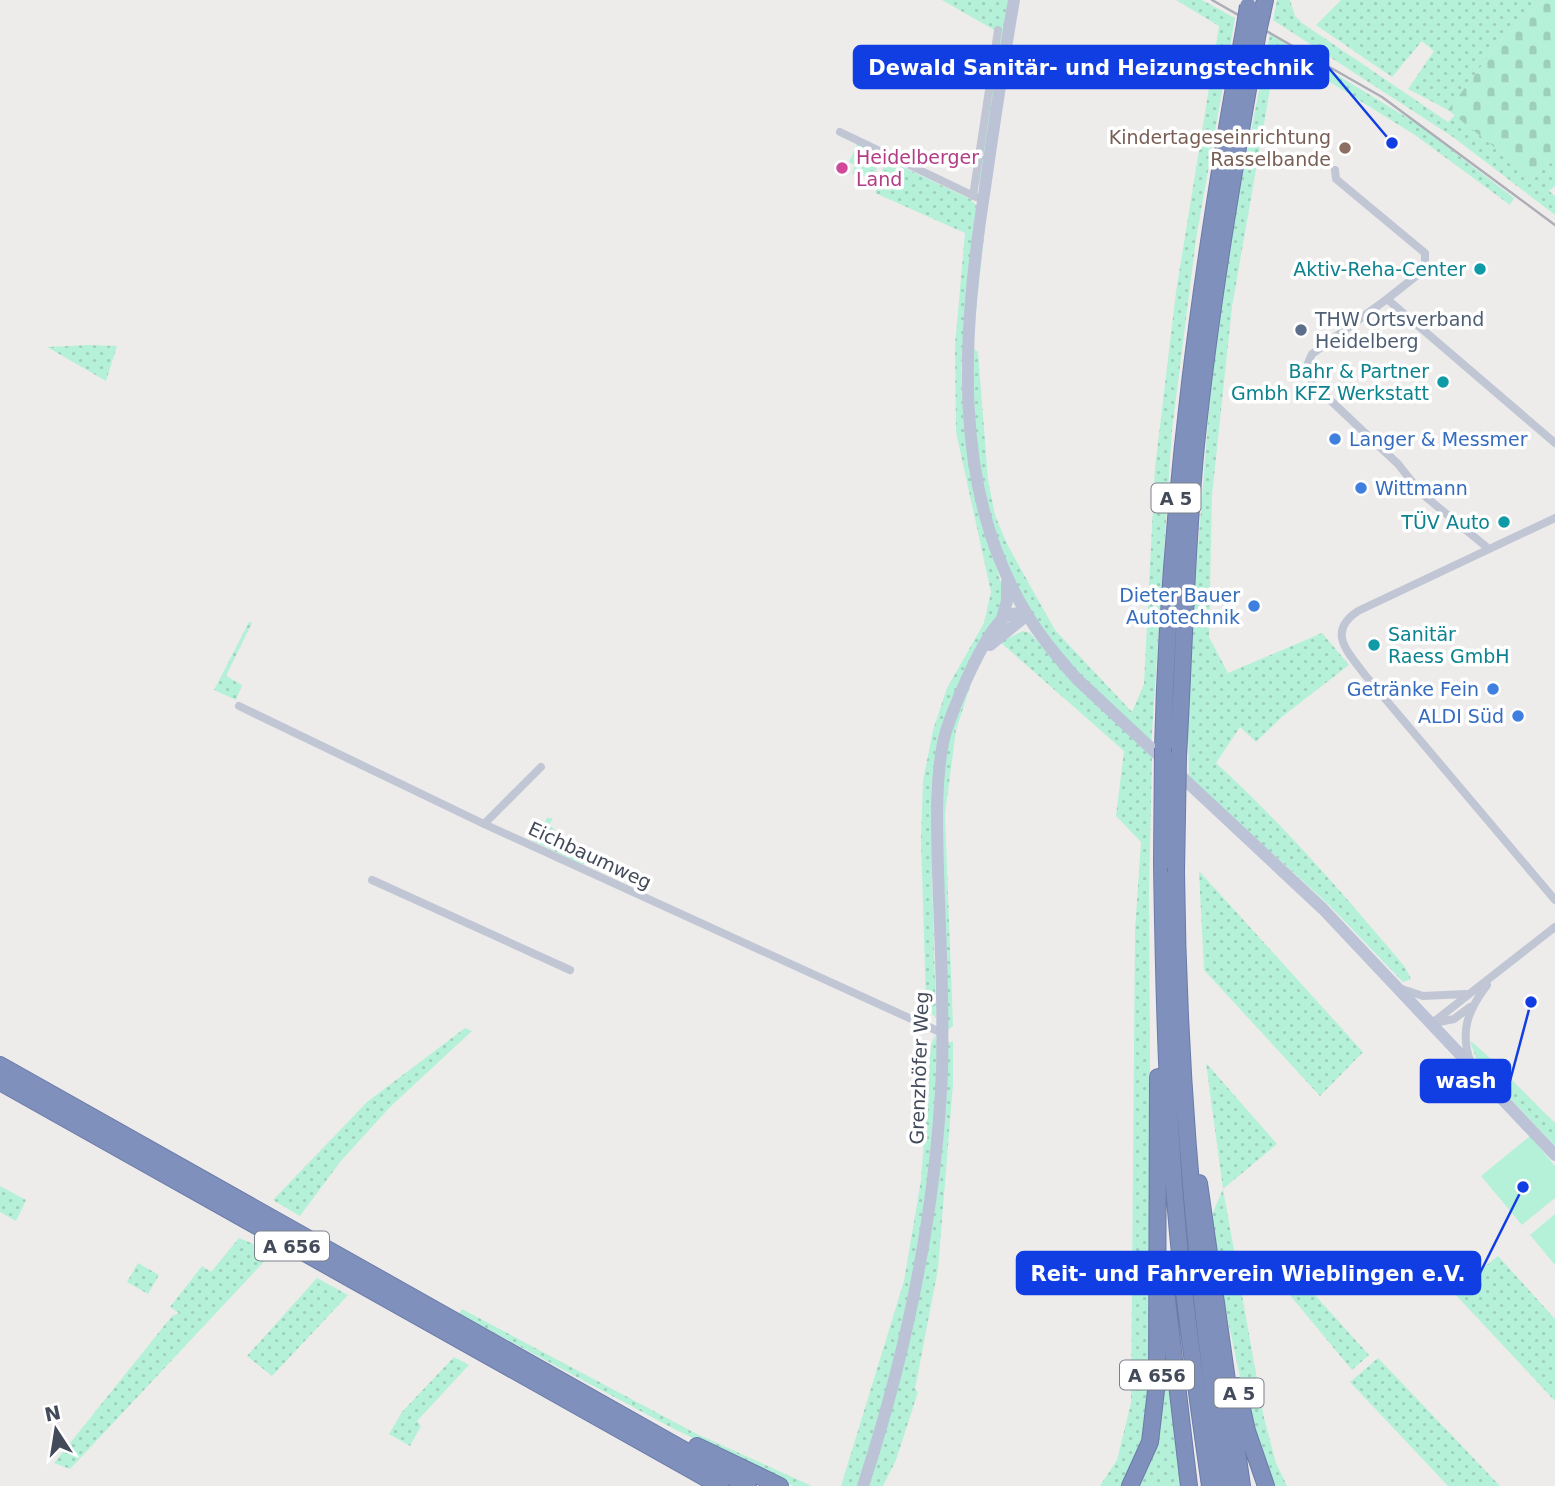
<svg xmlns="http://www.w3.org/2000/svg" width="1555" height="1486" font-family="'DejaVu Sans',sans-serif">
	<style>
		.grass { fill: url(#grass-dots) }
		.cemetery { fill: url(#cemetery-stones) }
		.pitch { fill: #b5f0d9 }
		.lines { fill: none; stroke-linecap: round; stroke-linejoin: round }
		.highway-casing { stroke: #6b7ba9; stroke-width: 18 }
		.street { stroke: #c0c6d4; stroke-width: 8 }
		.secondary { stroke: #bcc3d6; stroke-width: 12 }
		.highway { stroke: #8090bd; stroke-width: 16 }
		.rail { stroke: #adaeb6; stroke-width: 2.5 }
		.highway-bridge-casing { stroke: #6b7ba9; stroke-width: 18; stroke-linecap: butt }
		.highway-bridge { stroke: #8090bd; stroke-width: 16 }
		.education-dot { fill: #8d6e63; stroke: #fff; stroke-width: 2.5 }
		.hotel-dot { fill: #d1479c; stroke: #fff; stroke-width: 2.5 }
		.culture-dot { fill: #0f9aa8; stroke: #fff; stroke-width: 2.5 }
		.service-dot { fill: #5c6f8a; stroke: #fff; stroke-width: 2.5 }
		.shop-dot { fill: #3f7fe0; stroke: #fff; stroke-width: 2.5 }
		.labels { text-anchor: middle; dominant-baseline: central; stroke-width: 7; stroke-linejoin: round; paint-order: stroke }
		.shield { fill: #fff; stroke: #7b808b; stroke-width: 2 }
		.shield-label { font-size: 18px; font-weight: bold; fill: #434a59 }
		.education-label { font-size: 19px; fill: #785e54; stroke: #fff; text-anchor: end }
		.hotel-label { font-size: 19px; fill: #b23c85; stroke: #fff; text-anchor: start }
		.culture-label { font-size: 19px; fill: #0d838f; stroke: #fff; text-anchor: end }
		.service-label { font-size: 19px; fill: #4e5e75; stroke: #fff; text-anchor: start }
		.shop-label { font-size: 19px; fill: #366cbe; stroke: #fff; text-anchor: end }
		.street-label { font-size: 19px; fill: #434a59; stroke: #fff }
		.leader { fill: none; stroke: #113ee2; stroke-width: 2.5 }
		.callout-dot { fill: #113ee2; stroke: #fff; stroke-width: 2.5 }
		.callout { fill: #113ee2; stroke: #113ee2; stroke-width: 2.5 }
		.callout-label { font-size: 21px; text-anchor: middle; font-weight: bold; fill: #fff }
	</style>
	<defs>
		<pattern id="grass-dots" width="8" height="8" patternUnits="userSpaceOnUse" patternTransform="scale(1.75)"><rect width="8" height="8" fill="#b5f0d9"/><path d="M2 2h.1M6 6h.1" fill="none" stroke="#9dcfbc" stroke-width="1.8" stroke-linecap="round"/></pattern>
		<pattern id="cemetery-stones" width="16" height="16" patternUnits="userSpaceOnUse" patternTransform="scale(1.75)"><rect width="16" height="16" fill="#b5f0d9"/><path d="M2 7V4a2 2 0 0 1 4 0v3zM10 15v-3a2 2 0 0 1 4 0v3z" fill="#9dcfbc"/></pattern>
	</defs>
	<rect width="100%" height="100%" fill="#eeeceb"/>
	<path class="grass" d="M942 0H1009L980 184 977 186 996 31Z
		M1176 0H1202L1235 18 1196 239 1172 430 1151 748C1119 715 1084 683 1056 648 954 518 965 362 984 209L986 210 985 228 972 347 978 352 988 480 995 515 1007 544 1055 630 1132 712 1144 684 1155 468 1176 292 1219 26Z
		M1277 0H1290L1295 16 1302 23 1448 122 1455 115 1533 178 1555 159V186L1549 191 1555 196V215L1453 137 1273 20Z
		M1341 0H1544L1502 39 1448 110 1408 89 1434 51 1422 41 1392 77 1316 25Z
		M1270 34 1416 123 1514 198 1510 205 1415 135 1277 49 1232 307 1212 495 1209 637 1228 673 1322 633 1349 665 1283 716 1256 742 1240 727 1216 763C1285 826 1345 896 1405 967L1411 979 1403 982 1329 905 1189 777 1187 685 1212 371 1225 264Z
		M857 144 881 156 874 177 852 174 855 165 849 162Z
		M886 159 970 199 977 206 961 370 964 422 979 509 1004 593 999 614 952 698 932 878 936 1018 932 1014 931 1004 926 1003 921 840 923 781 933 730 947 688 984 623 991 592 956 432 955 345 965 233 875 193Z
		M89 345 117 346 106 381 47 347Z
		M249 622 252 623 226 676 242 685 236 700 214 690Z
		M1023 631 1030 633 1080 688 1152 757 1149 893 1152 1396 1139 1454 1122 1486H1100L1117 1460 1131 1403 1135 930 1141 842 1116 816 1124 751 1000 642Z
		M966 685 970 687 956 730 945 814 953 1026 948 1030 939 807 948 736Z
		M547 818H553L549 825 587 856 583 865 533 841Z
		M1199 871 1363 1052 1320 1096 1204 970Z
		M465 1028 472 1031 390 1107 340 1162 300 1216 273 1200 367 1102Z
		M935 1035C942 1057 936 1086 935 1109 927 1237 901 1367 857 1486H841L904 1281 921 1180 931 1045Z
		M953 1041V1084L938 1269 915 1389 918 1392 896 1460 883 1486H869L913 1326 945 1044Z
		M1470 1041C1477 1043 1543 1112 1555 1123V1146L1478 1064Z
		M1206 1063 1277 1144 1223 1189 1264 1418 1276 1463 1287 1486H1272L1250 1424 1224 1302 1211 1217 1223 1189Z
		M0 1186 26 1200 16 1221 0 1212Z
		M239 1238 273 1252 70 1469 54 1463 172 1316 179 1313 170 1307 202 1266 211 1272Z
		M1498 1256 1555 1319V1401L1453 1292Z
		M138 1263 159 1275 148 1294 127 1282Z
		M317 1278 348 1295 272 1376 247 1356Z
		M1304 1283 1369 1355 1352 1370 1289 1294Z
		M462 1309 697 1434 812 1486H793L674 1429 459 1314Z
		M454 1357 469 1365 417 1421 421 1426 410 1446 389 1434 402 1412Z
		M1378 1358 1500 1486H1448L1350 1382Z
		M1165 1361 1184 1486H1135L1162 1389Z"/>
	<path class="cemetery" d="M1544 0H1555V159L1533 178 1448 110 1502 39Z"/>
	<path class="pitch" d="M1530 1136 1555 1166V1198L1522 1225 1481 1176Z
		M1555 1214V1265L1530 1235Z"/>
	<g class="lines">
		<defs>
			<path id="highway" d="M1262 14 1265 0
				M1163 748C1169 502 1201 267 1245 25
				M1178 757C1184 653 1186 549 1196 445 1210 307 1234 169 1258 32
				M1162 862C1164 993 1167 1124 1180 1254 1188 1332 1199 1409 1210 1486
				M1176 872C1178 1078 1196 1282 1226 1486
				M0 1065 748 1486
				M0 1082 720 1486
				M1199 1183 1242 1486
				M1166 1291 1189 1486
				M1237 1386 1247 1431 1266 1486
				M697 1446 780 1486
				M1130 1486 1150 1442 1157 1382 1158 1077"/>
		</defs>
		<use href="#highway" class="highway-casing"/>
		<path class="street" d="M840 132 976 197
			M1335 170 1336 179 1425 253V269L1387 299
			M973 196 998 30
			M1555 518 1358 611C1326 632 1348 652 1365 675L1555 900
			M1489 549 1421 493 1398 464 1312 383 1308 363 1312 354 1387 299 1555 443
			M239 706 484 824 942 1033
			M484 824 541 767
			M372 880 570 970
			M1402 989 1423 996 1466 994
			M1434 1023 1454 1019 1470 1007
			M1431 1024 1555 927
			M1471 1063C1459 1032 1468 1010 1487 985"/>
		<path class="secondary" d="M1014 0C1003 63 994 125 985 188 963 330 949 488 1028 616 1042 639 1059 659 1077 679L1323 909 1555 1155
			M1001 622 1007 601V582
			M990 645 1027 615
			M863 1486C907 1351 936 1213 942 1071 944 1004 940 936 938 870 937 827 935 785 943 743 948 717 985 630 1006 616 1013 612 1020 614 1027 615"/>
		<use href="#highway" class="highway"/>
		<path class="rail" d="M1212 0 1382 97 1555 225"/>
		<defs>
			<path id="highway-bridge" d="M1245 25 1248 6
				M1258 32 1262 14
				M1162 862 1163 748
				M1176 872 1178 757"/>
		</defs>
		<use href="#highway-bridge" class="highway-bridge-casing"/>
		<use href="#highway-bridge" class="highway-bridge"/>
	</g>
	<circle class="education-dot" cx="1345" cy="148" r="7"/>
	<circle class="hotel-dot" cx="842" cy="168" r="7"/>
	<g class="culture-dot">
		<circle cx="1480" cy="269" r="7"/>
		<circle cx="1443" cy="382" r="7"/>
		<circle cx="1504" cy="522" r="7"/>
		<circle cx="1374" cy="645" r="7"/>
	</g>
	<circle class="service-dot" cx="1301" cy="330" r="7"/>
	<g class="shop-dot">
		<circle cx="1335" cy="439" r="7"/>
		<circle cx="1361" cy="488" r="7"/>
		<circle cx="1254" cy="606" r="7"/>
		<circle cx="1493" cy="689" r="7"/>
		<circle cx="1518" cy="716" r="7"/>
	</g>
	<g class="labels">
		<g class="shield">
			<rect x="1151.5" y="483.5" width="49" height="29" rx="5"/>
			<rect x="255" y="1231.5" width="74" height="29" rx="5"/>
			<rect x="1120" y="1360.5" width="74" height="29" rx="5"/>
			<rect x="1214.5" y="1378.5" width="49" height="29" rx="5"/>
		</g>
		<g class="shield-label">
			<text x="1176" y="498">A 5</text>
			<text x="292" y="1246">A 656</text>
			<text x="1157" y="1375">A 656</text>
			<text x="1239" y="1393">A 5</text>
		</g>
		<g class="education-label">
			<text x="1331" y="137">Kindertageseinrichtung<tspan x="1331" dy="22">Rasselbande</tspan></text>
		</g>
		<g class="hotel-label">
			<text x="856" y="157">Heidelberger<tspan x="856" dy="22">Land</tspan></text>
		</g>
		<g class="culture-label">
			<text x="1466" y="269">Aktiv-Reha-Center</text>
			<text x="1429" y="371">Bahr &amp; Partner<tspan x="1429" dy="22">Gmbh KFZ Werkstatt</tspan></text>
			<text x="1490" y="522">TÜV Auto</text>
			<text x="1388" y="634" text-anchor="start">Sanitär<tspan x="1388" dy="22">Raess GmbH</tspan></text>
		</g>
		<g class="service-label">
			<text x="1315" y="319">THW Ortsverband<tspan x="1315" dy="22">Heidelberg</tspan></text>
		</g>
		<g class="shop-label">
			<text x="1349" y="439" text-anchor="start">Langer &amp; Messmer</text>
			<text x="1375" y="488" text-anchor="start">Wittmann</text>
			<text x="1240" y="595">Dieter Bauer<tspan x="1240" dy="22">Autotechnik</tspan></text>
			<text x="1479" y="689">Getränke Fein</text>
			<text x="1504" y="716">ALDI Süd</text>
		</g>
		<g class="street-label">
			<text transform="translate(590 855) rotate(25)">Eichbaumweg</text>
			<text transform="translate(919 1068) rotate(-88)">Grenzhöfer Weg</text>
		</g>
	</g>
	<path class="leader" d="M1392 143L1328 67M1531 1002L1510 1081M1523 1187L1480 1273"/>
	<g class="callout-dot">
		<circle cx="1392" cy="143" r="7"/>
		<circle cx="1531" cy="1002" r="7"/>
		<circle cx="1523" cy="1187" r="7"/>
	</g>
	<g class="callout">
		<rect x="854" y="46" width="474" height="42" rx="7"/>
		<rect x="1421" y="1060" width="89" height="42" rx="7"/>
		<rect x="1017" y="1252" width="463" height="42" rx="7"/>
	</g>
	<g class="callout-label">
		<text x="1091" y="75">Dewald Sanitär- und Heizungstechnik</text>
		<text x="1466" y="1088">wash</text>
		<text x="1248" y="1281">Reit- und Fahrverein Wieblingen e.V.</text>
	</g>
	<g transform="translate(56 1430) rotate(348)" stroke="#ffffff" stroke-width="5" paint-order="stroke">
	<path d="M0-5L12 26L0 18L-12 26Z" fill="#434a59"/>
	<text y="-10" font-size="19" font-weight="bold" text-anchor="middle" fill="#434a59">N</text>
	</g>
</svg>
